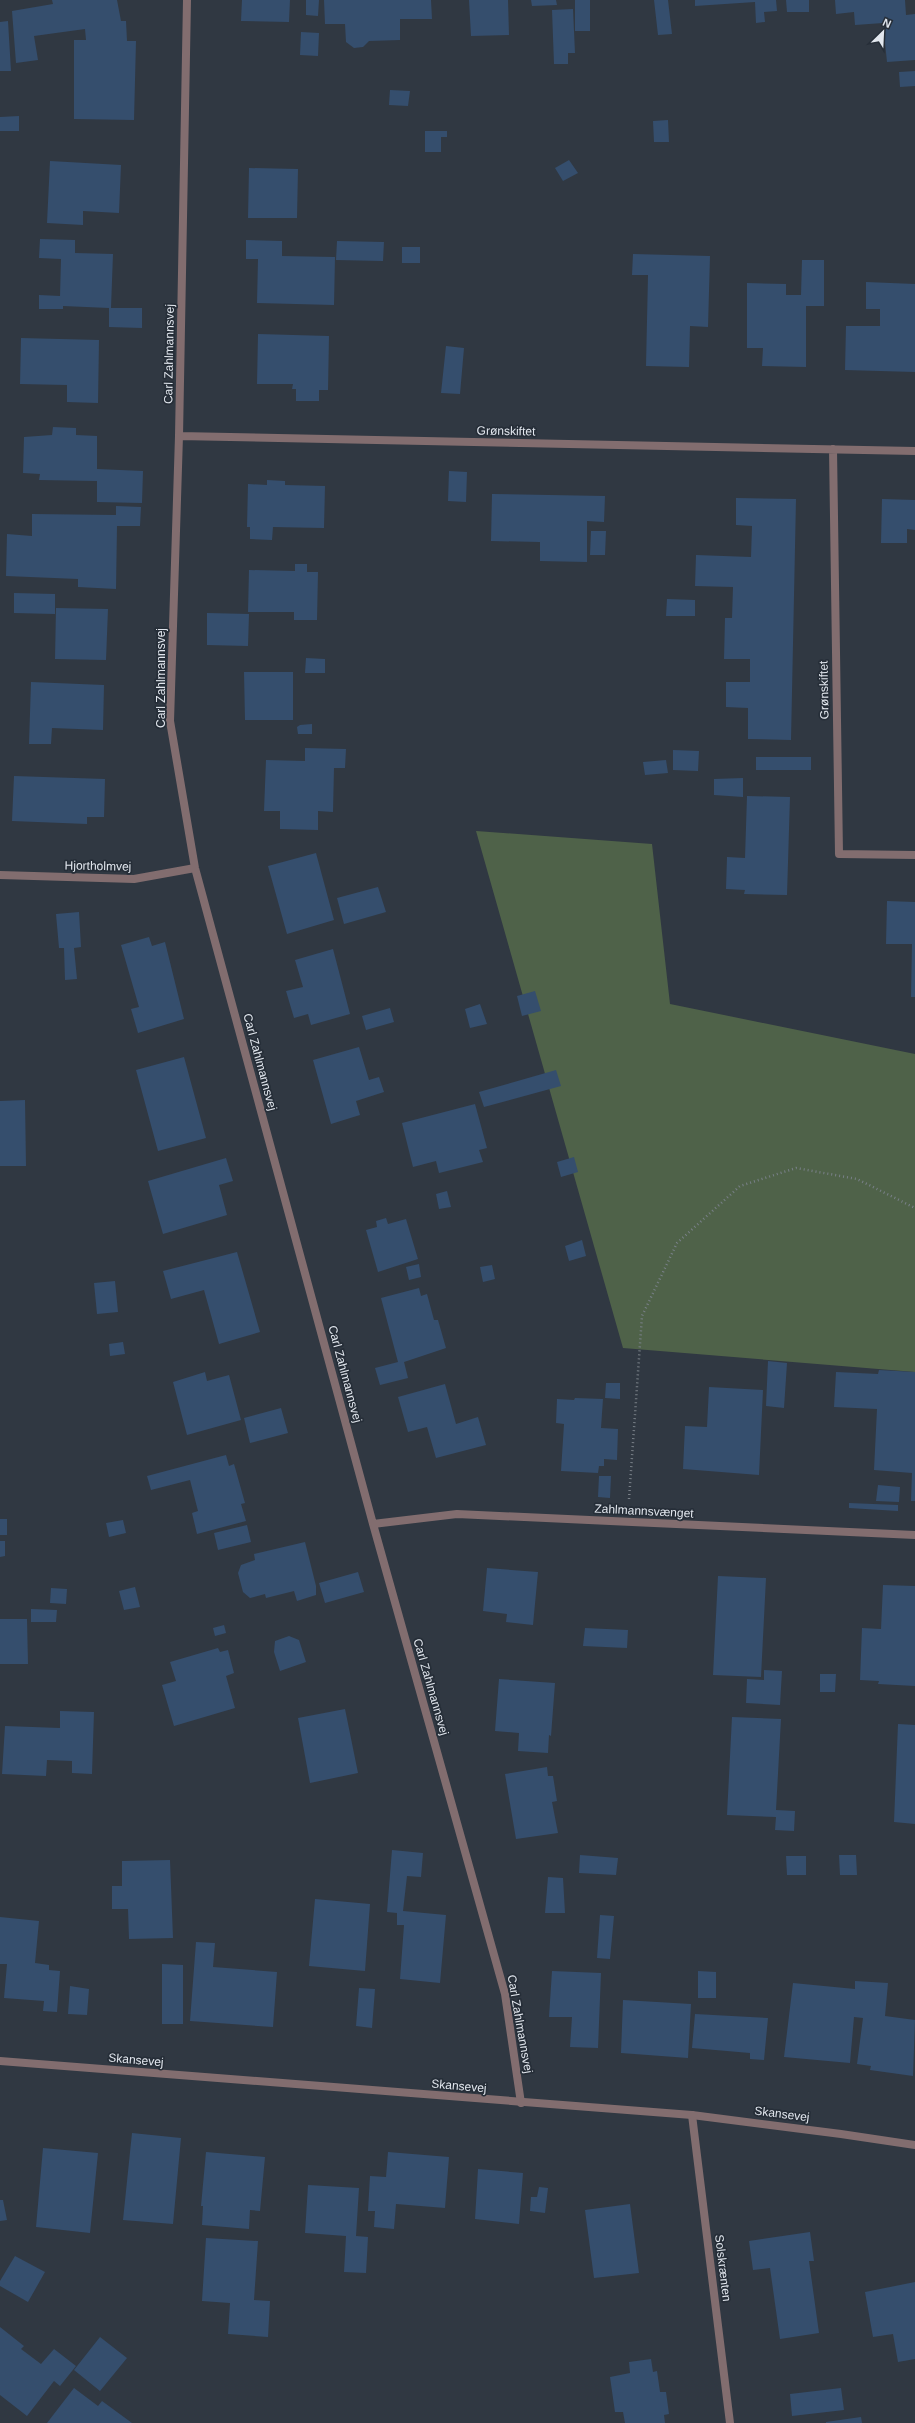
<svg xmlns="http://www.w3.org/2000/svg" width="915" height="2423" font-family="Helvetica,sans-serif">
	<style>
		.green { fill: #4f6249 }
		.building { fill: #354e6d }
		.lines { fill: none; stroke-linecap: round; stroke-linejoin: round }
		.path { stroke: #798088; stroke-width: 2.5; stroke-dasharray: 1 3; stroke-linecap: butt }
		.minor { stroke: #826d6f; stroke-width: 8 }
		.tertiary { stroke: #826d6f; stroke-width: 8 }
		.labels { text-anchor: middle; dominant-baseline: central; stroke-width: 3.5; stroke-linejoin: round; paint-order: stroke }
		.street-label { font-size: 12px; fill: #e2e7ee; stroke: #262e38 }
	</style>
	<rect width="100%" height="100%" fill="#303842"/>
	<path class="green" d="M476 831 652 844 670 1004 915 1054V1372L623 1348Z"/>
	<path class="building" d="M52 0H117L121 21H126L127 41H136L134 120 74 119V40H86L85 29 34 36 38 60 16 63 12 11 53 4Z
		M242 0H290L289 22 241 21Z
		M306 0H319L318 16 306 15Z
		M324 0H431L432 19H400V40L369 41 363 47 354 48 346 42 345 24H325Z
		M469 0H508L509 35 471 36Z
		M531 0H556L557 5 532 6Z
		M575 0H590V31H575Z
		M654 0H668L672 34 658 35Z
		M695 0H776L777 11 764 12 765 22 756 23 755 2 695 6Z
		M786 0H809V12H787Z
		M835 0H905L906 15 915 14V60L887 62 883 23 855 25 854 12 836 14Z
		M573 9 575 53H568V64H554L552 10Z
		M8 21 11 71H0V22Z
		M301 32 319 33 318 56 300 55Z
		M915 71V86L900 87 899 72Z
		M390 90 410 91 408 106 389 105Z
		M19 116V131H0V117Z
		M668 120 669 142H654L653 121Z
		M425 131H447V137H441V152H425Z
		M569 160 578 173 563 181 555 168Z
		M50 161 121 165 119 213 83 211V225L47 223Z
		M249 168 298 169 297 218H248Z
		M40 239 75 240V253L113 254 111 308H142V328L109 327V308L63 306V309H39V295L60 296 61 259 39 258Z
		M246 240 282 241V256L335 257 334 305 257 303 258 259H246Z
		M337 241 384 242 383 261 336 260Z
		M402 247H420V263H402Z
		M633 254 710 256 708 327 690 326 689 367 646 366 648 275H632Z
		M802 260H824V306H806V367L762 366 763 348H747V283L786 284V295H801Z
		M866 282 915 284V372L845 370 846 326H880V309H866Z
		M258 334 329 336 328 390H319V401H296V389H292L293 384H257Z
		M21 338 99 340 98 403 67 402V385L20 384Z
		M446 346 464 348 460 394 441 393Z
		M53 427 76 428V435L97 436V469L143 471 142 503 97 502V481L39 480 40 474 23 473 24 437 52 435Z
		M449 471 467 472 466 502 448 501Z
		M267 480 285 481V485L325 486 324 528 273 527 272 540 250 539V527H247L248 484 267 485Z
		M492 494 605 496 604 522 587 521V562L540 561V542L491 541Z
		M736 498 796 499 791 740 748 739V708L726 707V682H750V659H724L725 618H732L733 587 695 586 696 555 751 557 752 526 736 525Z
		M882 499 915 500V530L907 529V543H881Z
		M116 506 141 507 140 526H117L116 589 78 587V579L6 576 7 534 32 536V514L116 515Z
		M591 531H606L605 555H590Z
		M295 564H307V572H318L317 620H294V612H248L249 570 295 571Z
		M14 593 55 594V614L14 613Z
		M667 599 695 600V616H666Z
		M56 608 108 609 106 660 55 659Z
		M207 613 249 614 248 646 207 645Z
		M306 658 325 659V673H305Z
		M244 672H293V720H245Z
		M31 682 104 685 103 730 52 728 51 744H29Z
		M312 724V734H298L297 727 300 725Z
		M305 748 346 749 345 768H334L333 812 318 811V830L280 829V811H264L266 760 305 761Z
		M673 750 699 751 698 771 673 770Z
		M756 757H811V770H756Z
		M666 760 668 773 645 775 643 762Z
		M14 776 105 779 104 817H87V824L12 821Z
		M743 778V797L714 795V779Z
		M747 796 790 797 787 895 744 894 745 890 726 889 727 857 745 858Z
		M316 853 334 920 287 934 268 866Z
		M378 887 386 912 344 924 337 898Z
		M887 901 915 902V997H911L912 944H886Z
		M79 912 81 947 74 948 77 979 65 980 64 948H59L56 914Z
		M149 937 152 946 165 942 184 1019 138 1033 131 1009 139 1007 121 945Z
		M333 949 350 1014 311 1025 308 1014 294 1018 286 991 303 987 295 960Z
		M535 991 541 1011 522 1016 517 996Z
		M480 1004 487 1024 470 1028 465 1009Z
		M390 1008 394 1022 366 1030 362 1016Z
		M359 1047 369 1080 379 1077 384 1092 356 1101 360 1115 331 1124 313 1060Z
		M184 1057 206 1138 158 1151 136 1070Z
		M556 1070 561 1086 484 1107 479 1092Z
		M25 1100 26 1166H0V1101Z
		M475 1104 487 1148 479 1150 483 1162 439 1173 436 1161 413 1167 402 1123Z
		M574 1157 578 1172 561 1177 557 1162Z
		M226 1158 233 1181 219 1185 227 1215 163 1234 148 1181Z
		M447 1191 451 1207 439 1209 436 1194Z
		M386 1218 388 1224 406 1219 418 1259 378 1272 366 1230 377 1227 376 1221Z
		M582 1240 586 1256 569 1261 565 1246Z
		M237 1252 260 1332 219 1344 204 1290 171 1299 163 1271Z
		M419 1264 421 1277 409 1280 406 1267Z
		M492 1265 495 1279 483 1282 480 1267Z
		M115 1281 118 1312 97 1314 94 1283Z
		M419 1288 421 1296 427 1294 434 1320H438L446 1348 404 1362 408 1378 380 1385 375 1368 398 1362 381 1298Z
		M123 1342 125 1354 110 1356 109 1344Z
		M768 1361 787 1363 784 1408 766 1406Z
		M879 1370 915 1372V1501H911L912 1473 874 1470 877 1409 834 1407 836 1372 878 1374Z
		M205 1372 207 1381 229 1375 241 1420 187 1435 173 1382Z
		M606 1383H620V1399L605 1398Z
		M445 1384 456 1424 478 1417 486 1445 436 1458 427 1427 408 1432 398 1397Z
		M709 1387 763 1390 759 1475 683 1469 685 1426 707 1427Z
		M575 1398 603 1399 601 1428 618 1429 617 1460 604 1459V1466H599L598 1473 561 1471 564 1424 556 1423 557 1399 574 1400Z
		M281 1408 288 1433 250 1443 244 1418Z
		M226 1455 229 1466 234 1464 245 1503 241 1504 246 1521 197 1534 192 1513 198 1511 190 1480 151 1490 147 1476Z
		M599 1476H611L610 1498 598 1497Z
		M878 1485 900 1487 899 1502 876 1501Z
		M849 1503 898 1505V1511L849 1508Z
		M0 1519H7V1535H0Z
		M123 1520 126 1533 109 1537 106 1523Z
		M247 1525 251 1542 218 1550 214 1533Z
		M0 1541H5V1556L0 1557Z
		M305 1542 316 1586V1595L297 1601 294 1591 266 1598 265 1594 250 1598 243 1592 238 1573 241 1565 255 1560 254 1554Z
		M487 1568 538 1572 533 1625 506 1622 507 1614 483 1611Z
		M358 1572 364 1592 325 1603 319 1583Z
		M718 1576 766 1578 761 1677 713 1675Z
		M883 1585 915 1586V1686L878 1684 879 1681 860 1680 862 1628 881 1629Z
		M135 1587 140 1607 124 1610 119 1591Z
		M51 1588 67 1589 66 1604 50 1603Z
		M31 1609 57 1610 56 1622H31Z
		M0 1619H27L28 1664H0Z
		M224 1625 226 1633 215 1636 213 1628Z
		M585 1628 628 1630 627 1648 583 1646Z
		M289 1636 299 1640 306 1662 280 1671 274 1652 275 1641Z
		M218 1648 220 1652 228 1650 234 1673 226 1676 235 1708 174 1726 162 1685 176 1681 170 1662Z
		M764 1670 782 1671 780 1705 746 1703 747 1679 764 1680Z
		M820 1674H836L835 1692H820Z
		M499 1679 555 1683 551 1736 549 1735 548 1753 518 1751 519 1733 495 1731Z
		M345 1709 358 1773 310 1783 298 1718Z
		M60 1711 94 1712 92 1774 72 1773V1761L47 1760 46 1776 2 1774 5 1726 60 1728Z
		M732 1717 781 1719 776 1810 795 1811 794 1831 775 1830 776 1817 727 1815Z
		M898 1724 915 1725V1824L894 1822Z
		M547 1767 548 1776H553L557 1801 552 1802 558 1833 516 1839 505 1774Z
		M392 1850 423 1853 421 1877 407 1876 403 1911 446 1915 440 1983 400 1979 404 1925H397V1913L387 1912Z
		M580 1855 618 1858 616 1875 579 1873Z
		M839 1855H856L857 1875H840Z
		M786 1856H806V1875H787Z
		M170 1860 173 1938 129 1939 128 1909H112V1886H122V1861Z
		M548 1877 563 1878 565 1913H545Z
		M315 1899 370 1904 365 1971 309 1966Z
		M600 1915 614 1916 610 1959 597 1958Z
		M0 1917 39 1921 35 1963 49 1965V1970L60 1971 57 2012 43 2011 44 2001 4 1998 7 1964H0Z
		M196 1942 215 1943 213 1967 277 1972 273 2027 190 2021Z
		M162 1964 183 1965V2024H162Z
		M552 1971 601 1973 598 2048 570 2047 572 2017H549Z
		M698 1971 716 1972V1998H698Z
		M855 1981 888 1983 885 2016 915 2020 913 2076 870 2070 871 2066 857 2064 863 2018 854 2017 850 2063 784 2057 793 1983 855 1989Z
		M70 1986 89 1989 87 2015 68 2014Z
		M359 1988 375 1989 372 2028 356 2026Z
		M623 2000 691 2004 688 2058 621 2053Z
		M695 2014 768 2018 764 2060 750 2059V2053L692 2048Z
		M132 2133 181 2138 173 2224 123 2220Z
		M43 2148 98 2153 90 2233 36 2227Z
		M206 2152 265 2157 260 2211 250 2210 249 2229 202 2225 203 2206H201Z
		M388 2152 449 2157 445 2208 396 2204 394 2229 374 2227 375 2211H368L370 2176 386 2177Z
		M478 2169 523 2173 519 2224 475 2219Z
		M308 2185 359 2188 356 2236 368 2237 366 2273 344 2272 346 2236 305 2233Z
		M539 2187 548 2188 545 2213 530 2211 531 2197H537Z
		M0 2200H3L7 2220 0 2221Z
		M630 2204 639 2273 594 2278 585 2210Z
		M810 2232 814 2261H809L819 2333 780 2339 770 2268 753 2270 749 2241Z
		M206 2238 258 2241 254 2300 270 2301 268 2337 228 2334 230 2303 202 2301Z
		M15 2256 45 2272 28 2302 0 2286V2281Z
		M915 2282V2359L898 2362 893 2334 873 2337 865 2292Z
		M0 2327 24 2346 21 2349 41 2364 54 2349 76 2366 60 2386 54 2381 27 2416 0 2395Z
		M100 2337 127 2358 100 2391 74 2370Z
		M651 2359 653 2372 657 2371 660 2392H666L669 2414 664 2415 665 2423H625L623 2412H615L610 2377 630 2373 629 2362Z
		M74 2388 98 2406 102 2401 132 2423H47Z
		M841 2388 844 2410 792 2416 790 2394Z
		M861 2417 862 2423H826V2422Z"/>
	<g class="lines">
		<path class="path" d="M629 1499 642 1316 677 1243 740 1186 796 1168 857 1179 915 1208"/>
		<path class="minor" d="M187 0 179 436 170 721 195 868 373 1524 505 1994 521 2103
			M179 436 915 451
			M833 449 839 854 915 855
			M0 875 134 879 195 868
			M373 1524 457 1514 915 1535
			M692 2115 730 2423"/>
		<path class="tertiary" d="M0 2061 692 2115 841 2134 915 2145"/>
	</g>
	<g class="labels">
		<g class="street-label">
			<text transform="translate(169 354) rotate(-89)">Carl Zahlmannsvej</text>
			<text transform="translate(506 431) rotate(1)">Grønskiftet</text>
			<text transform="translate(161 678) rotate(-90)">Carl Zahlmannsvej</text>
			<text transform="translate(824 690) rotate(-91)">Grønskiftet</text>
			<text transform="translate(98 866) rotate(1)">Hjortholmvej</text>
			<text transform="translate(260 1062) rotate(75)">Carl Zahlmannsvej</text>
			<text transform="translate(345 1374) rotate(75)">Carl Zahlmannsvej</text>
			<text transform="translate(644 1511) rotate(3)">Zahlmannsvænget</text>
			<text transform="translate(431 1687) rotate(74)">Carl Zahlmannsvej</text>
			<text transform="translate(520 2024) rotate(80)">Carl Zahlmannsvej</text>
			<text transform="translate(136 2060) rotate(5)">Skansevej</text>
			<text transform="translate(459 2086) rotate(5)">Skansevej</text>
			<text transform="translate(782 2114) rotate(7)">Skansevej</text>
			<text transform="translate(723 2268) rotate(83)">Solskrænten</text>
		</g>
	</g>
	<g transform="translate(883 32) rotate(24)" stroke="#262e38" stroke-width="3" paint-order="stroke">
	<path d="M0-3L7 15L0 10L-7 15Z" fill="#e2e7ee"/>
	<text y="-6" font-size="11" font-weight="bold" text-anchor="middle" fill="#e2e7ee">N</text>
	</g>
</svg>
